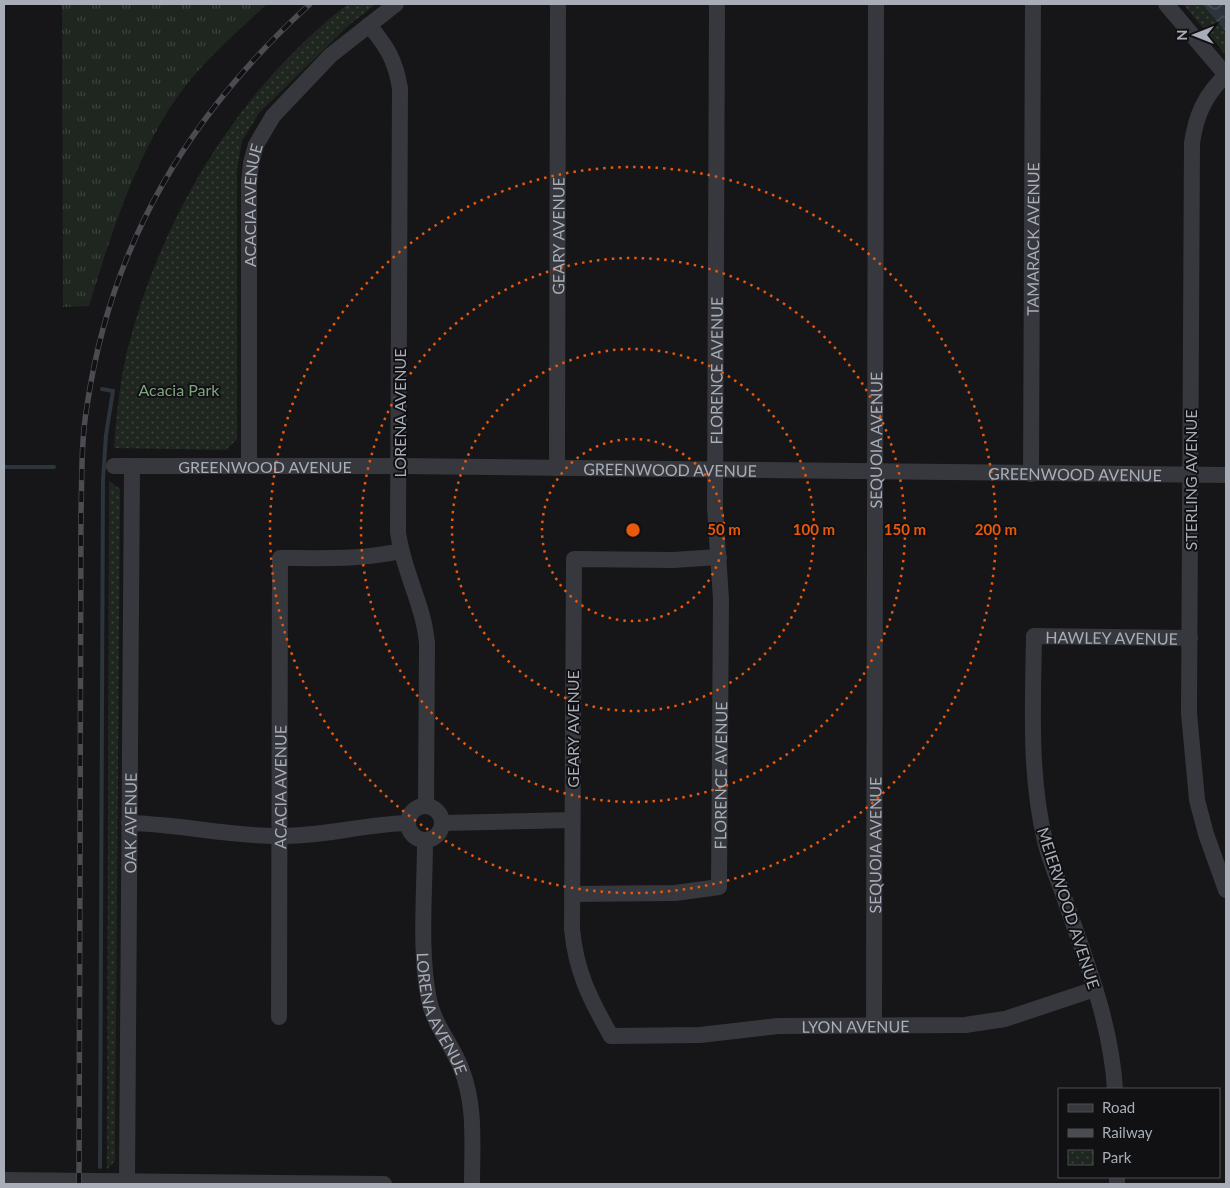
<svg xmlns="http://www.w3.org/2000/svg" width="1230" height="1188" font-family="Lato,sans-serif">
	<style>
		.grass { fill: url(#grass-tufts) }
		.park { fill: url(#park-dots) }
		.water { fill: url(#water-waves) }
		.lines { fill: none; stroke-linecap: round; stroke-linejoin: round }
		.stream { stroke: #2c353c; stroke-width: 4 }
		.minor { stroke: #37383d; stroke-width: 16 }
		.rail-casing { stroke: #4a4c52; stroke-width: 5.5 }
		.rail { stroke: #111113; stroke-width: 4; stroke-dasharray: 11; stroke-linecap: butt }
		.ring { fill: none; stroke: #e8590c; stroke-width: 2.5; stroke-dasharray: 2.5 5 }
		.labels { text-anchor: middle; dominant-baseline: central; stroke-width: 4; stroke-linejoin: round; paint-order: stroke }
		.street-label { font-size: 16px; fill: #a8adb8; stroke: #111113 }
		.park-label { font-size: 16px; fill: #7fa381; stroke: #111113 }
		.centre { fill: #e8590c; stroke: #111113; stroke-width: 2.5 }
		.ring-label { font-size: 15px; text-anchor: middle; font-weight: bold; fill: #e8590c; stroke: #111113; stroke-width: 4; stroke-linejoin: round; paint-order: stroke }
	</style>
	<defs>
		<pattern id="grass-tufts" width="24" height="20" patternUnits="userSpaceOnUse" patternTransform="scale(1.25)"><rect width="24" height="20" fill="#1e261f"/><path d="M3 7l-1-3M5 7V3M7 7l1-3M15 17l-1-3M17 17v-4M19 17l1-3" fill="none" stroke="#3c433d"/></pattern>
		<pattern id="park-dots" width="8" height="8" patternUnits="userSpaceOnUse" patternTransform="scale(1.25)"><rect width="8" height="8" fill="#1e261f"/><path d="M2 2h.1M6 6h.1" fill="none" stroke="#3c433d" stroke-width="1.8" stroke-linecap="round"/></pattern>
		<pattern id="water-waves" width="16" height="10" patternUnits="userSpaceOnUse" patternTransform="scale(1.25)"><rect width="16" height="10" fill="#2c353c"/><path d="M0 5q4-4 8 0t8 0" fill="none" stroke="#485056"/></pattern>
	</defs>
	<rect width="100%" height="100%" fill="#161618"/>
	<path class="grass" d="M62 4H267C234 35 196 67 171 106 132 167 110 238 89 306L63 307Z"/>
	<path class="park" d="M348 4H376L349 25 259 113 242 141 237 169V439L226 450 114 448C117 412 120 376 130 340 165 210 241 87 348 4Z
		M1183 4H1202L1226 32V56Z
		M109 481 120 489 115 1161 107 1169Z"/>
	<path class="water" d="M1202 4H1226V32Z"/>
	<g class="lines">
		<path class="stream" d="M4 467H54
			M100 1167 103 480 106 435 113 391 102 389"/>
		<g class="minor">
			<path d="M1166 4 1226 75"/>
			<path d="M369 25C387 47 395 59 400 88L398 532C403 572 423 602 427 643L426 806"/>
			<path d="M1226 75C1205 95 1196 115 1192 143L1189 713 1197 800 1206 834 1226 890"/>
			<path id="s1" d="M114 466H399L1226 475"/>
			<path id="s2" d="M249 466V183L251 163 256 145 273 116 331 55 396 4"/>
			<path id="s3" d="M557 468 558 4"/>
			<path id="s4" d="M1031 474 1033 4"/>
			<path id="s5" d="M719 557 673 560 574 559 572 929C576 972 590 999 611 1036L700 1035 778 1026 965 1025 1005 1019 1095 989"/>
			<circle cx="425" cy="823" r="17"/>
			<path d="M129 823C179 824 228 836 278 836 322 837 364 824 408 823"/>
			<path d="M443 823 572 820"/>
			<path id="s6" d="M425 841C425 890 419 952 429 1000 434 1025 452 1044 461 1068 476 1105 472 1145 472 1184"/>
			<path id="s7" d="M572 894 675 893 719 887 721 599 715 508 717 4"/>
			<path id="s8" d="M279 1017 280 558C321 558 361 560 401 551"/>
			<path id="s9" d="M874 1026 876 4"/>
			<path id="s10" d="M1115 1089C1111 1021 1084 956 1062 891 1056 875 1049 858 1045 841 1029 774 1033 705 1034 636L1190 638"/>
			<path d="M1117 1177V1184"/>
			<path d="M4 1180 384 1184"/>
			<path id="s11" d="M127 1181 132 466"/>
		</g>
		<defs>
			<path id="rail" d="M79 1184 81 512C82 477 81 441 87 406 111 243 189 114 310 4"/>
		</defs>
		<use href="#rail" class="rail-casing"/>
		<use href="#rail" class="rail"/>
	</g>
	<g class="ring">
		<circle cx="633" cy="530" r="91"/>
		<circle cx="633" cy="530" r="181"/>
		<circle cx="633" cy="530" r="272"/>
		<circle cx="633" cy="530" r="363"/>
	</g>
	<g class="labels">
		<g class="street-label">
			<text stroke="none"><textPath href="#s2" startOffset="261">ACACIA AVENUE</textPath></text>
			<text stroke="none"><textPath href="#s3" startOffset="232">GEARY AVENUE</textPath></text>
			<text stroke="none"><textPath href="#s4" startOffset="235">TAMARACK AVENUE</textPath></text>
			<text stroke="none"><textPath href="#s7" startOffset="664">FLORENCE AVENUE</textPath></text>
			<text transform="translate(399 413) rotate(-90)">LORENA AVENUE</text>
			<text stroke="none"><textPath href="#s9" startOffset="586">SEQUOIA AVENUE</textPath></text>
			<text stroke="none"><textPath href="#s1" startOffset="151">GREENWOOD AVENUE</textPath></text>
			<text stroke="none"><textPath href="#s1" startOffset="556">GREENWOOD AVENUE</textPath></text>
			<text stroke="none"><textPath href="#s1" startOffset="961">GREENWOOD AVENUE</textPath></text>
			<text transform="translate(1190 480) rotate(-90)">STERLING AVENUE</text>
			<text stroke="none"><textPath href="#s10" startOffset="542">HAWLEY AVENUE</textPath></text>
			<text transform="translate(572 729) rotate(-90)">GEARY AVENUE</text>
			<text stroke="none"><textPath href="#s7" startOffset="259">FLORENCE AVENUE</textPath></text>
			<text stroke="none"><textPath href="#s8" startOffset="230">ACACIA AVENUE</textPath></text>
			<text stroke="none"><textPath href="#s11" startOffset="358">OAK AVENUE</textPath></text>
			<text stroke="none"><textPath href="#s9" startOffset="181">SEQUOIA AVENUE</textPath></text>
			<text transform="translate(1069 908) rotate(72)">MEIERWOOD AVENUE</text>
			<text stroke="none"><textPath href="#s6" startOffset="176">LORENA AVENUE</textPath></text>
			<text stroke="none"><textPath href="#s5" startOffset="875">LYON AVENUE</textPath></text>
		</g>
		<g class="park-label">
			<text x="179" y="389">Acacia Park</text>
		</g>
	</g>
	<circle cx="633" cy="530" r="8" class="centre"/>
	<g class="ring-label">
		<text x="724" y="535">50 m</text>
		<text x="814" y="535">100 m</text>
		<text x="905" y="535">150 m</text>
		<text x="996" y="535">200 m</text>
	</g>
	<rect width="1230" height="1188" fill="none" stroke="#a8adb8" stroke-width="10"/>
	<rect x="1058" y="1088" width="162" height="90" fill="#111113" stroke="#4d4f55"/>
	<rect x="1068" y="1104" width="25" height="8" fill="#37383d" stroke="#4d4f55"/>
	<text x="1102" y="1113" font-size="15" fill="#a8adb8">Road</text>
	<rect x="1068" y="1129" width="25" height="8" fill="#4a4c52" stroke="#4d4f55"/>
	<text x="1102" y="1138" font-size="15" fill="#a8adb8">Railway</text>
	<rect x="1068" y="1150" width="25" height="15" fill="url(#park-dots)" stroke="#4d4f55"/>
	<text x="1102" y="1163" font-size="15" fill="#a8adb8">Park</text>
	<g transform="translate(1195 35) rotate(270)" stroke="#111113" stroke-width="4" paint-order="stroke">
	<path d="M0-4L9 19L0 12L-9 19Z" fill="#a8adb8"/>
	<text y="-8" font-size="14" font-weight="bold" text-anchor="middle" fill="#a8adb8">N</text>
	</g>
</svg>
